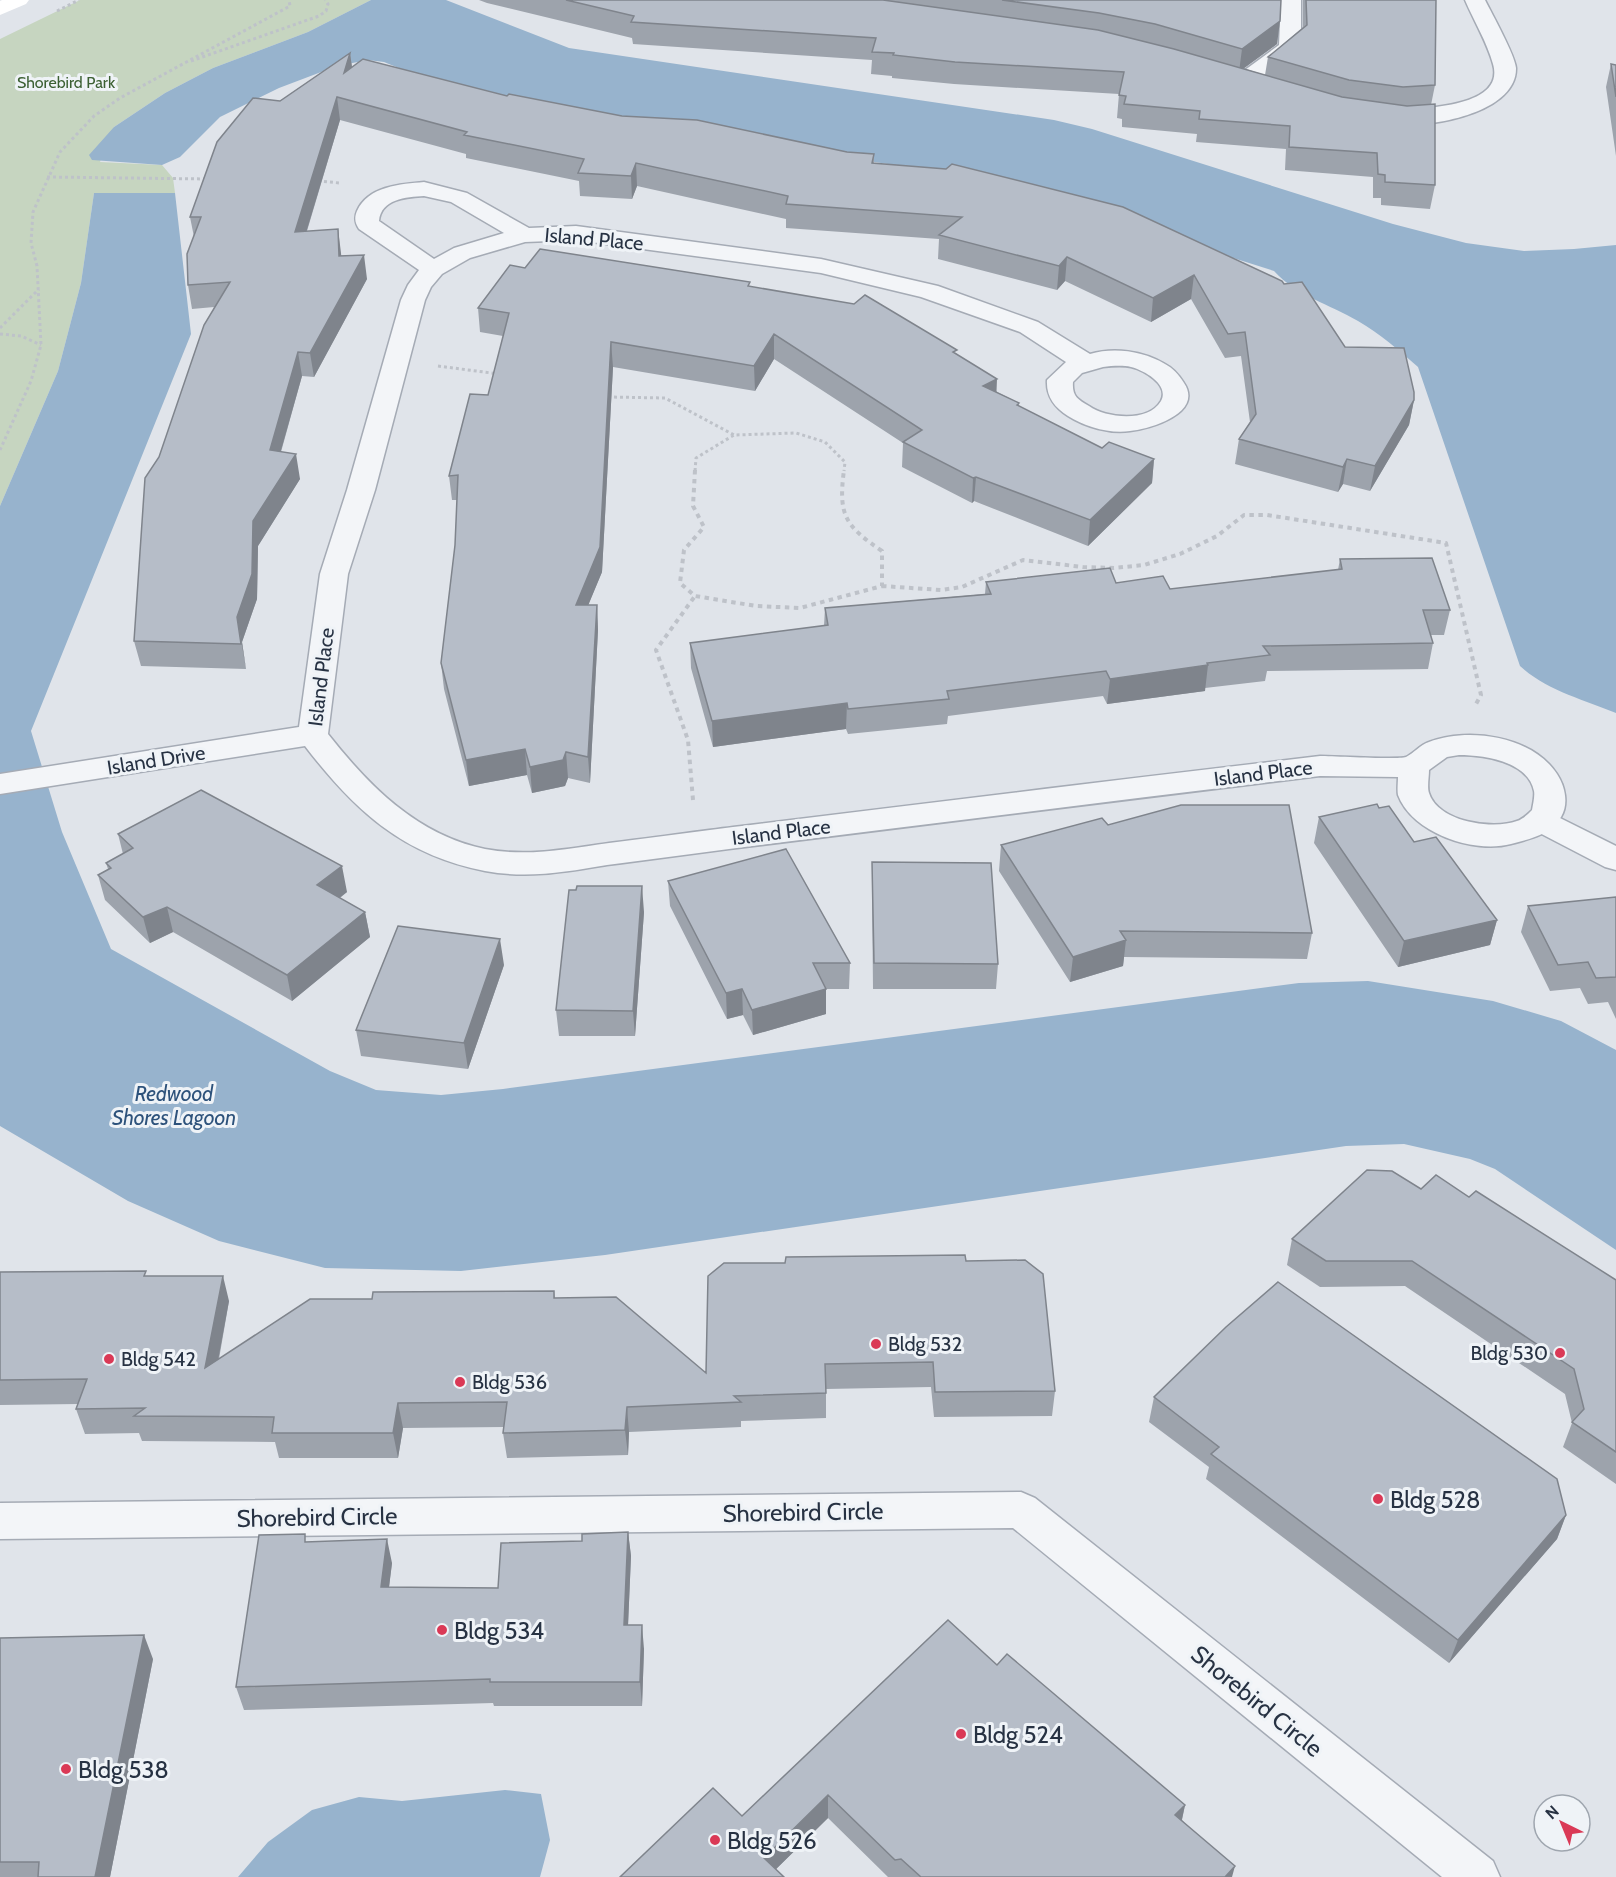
<svg xmlns="http://www.w3.org/2000/svg" width="1616" height="1877" font-family="Cabin,sans-serif">
	<style>
		.green { fill: #c6d5c0 }
		.water { fill: #97b3cd }
		.lines { fill: none; stroke-linecap: round; stroke-linejoin: round }
		.service-casing { stroke: #a5abb5; stroke-width: 3 }
		.minor-casing { stroke: #a5abb5; stroke-width: 3 }
		.path-far1 { stroke: #bec2c9; stroke-width: 3; stroke-dasharray: 3 3; stroke-linecap: butt }
		.path { stroke: #bec2c9; stroke-width: 4; stroke-dasharray: 4.5 4.5; stroke-linecap: butt }
		.service { fill: #f3f5f8; fill-rule: evenodd }
		.minor { fill: #f3f5f8; fill-rule: evenodd }
		.secondary { fill: #fff; fill-rule: evenodd }
		.wall { fill: #9da3ac }
		.shaded-wall { fill: #7f848c }
		.building { fill: #b6bdc8; stroke: #7f848c; stroke-width: 1.5 }
		.poi-dot { fill: #da3956; stroke: #eff3f7; stroke-width: 2 }
		.labels { text-anchor: middle; dominant-baseline: central; stroke-width: 6; stroke-linejoin: round; paint-order: stroke }
		.far-park-label { font-size: 16px; fill: #3c6033; stroke: #eff3f7 }
		.street-label { font-size: 20px; fill: #273243; stroke: #eff3f7 }
		.poi-label { font-size: 20px; fill: #273243; stroke: #eff3f7; text-anchor: start }
		.water-label { font-size: 21px; font-style: italic; fill: #2d527b; stroke: #eff3f7 }
		.near-poi-label { font-size: 24px; fill: #273243; stroke: #eff3f7; text-anchor: start }
		.near-street-label { font-size: 24px; fill: #273243; stroke: #eff3f7 }
	</style>
	<rect width="100%" height="100%" fill="#e0e4ea"/>
	<path class="green" d="M80 0H371L308 32 213 68 165 93 114 127 100 162 162 165 173 178 175 193H94L81 283 58 371 0 506V39Z"/>
	<path class="water" d="M371 0H446L569 48 1054 120 1092 129 1393 224 1466 243 1524 251 1574 249 1616 245V713C1584 700 1546 690 1520 666L1418 367C1399 350 1380 334 1358 321 1329 304 1297 296 1274 271L982 178 518 109 463 94 384 62 368 60 337 66 279 88 220 117 180 157 162 165 92 160 89 155 114 127 165 93 213 68 308 32Z
		M94 193H175L191 334 31 731 62 832 111 949 330 1071 376 1090 441 1095 503 1089 1299 983 1368 981 1493 1001 1561 1021 1616 1050V1250L1495 1169 1470 1159 1404 1144 1346 1146 605 1255 461 1271 325 1268 219 1241 128 1201 0 1126V506L58 371 81 283Z
		M505 1790 541 1794 550 1840 540 1877H238L268 1842 312 1810 359 1797 402 1801Z"/>
	<g class="lines">
		<defs>
			<path id="service" d="M1281 0H1301V47L1250 88 1242 90 1234 88 1231 83 1234 78 1279 45Z
				M1541 810 1552 814 1616 846V870L1605 867 1530 828 1525 821 1530 814Z"/>
			<path id="minor" d="M1465 0H1485C1492 14 1515 55 1516 68 1517 116 1417 131 1382 123L1379 118 1382 113C1407 107 1507 112 1493 64 1487 42 1474 21 1465 0Z
				M424 182 467 193 529 228 576 226 821 259 938 286 1038 322 1090 354C1114 347 1143 351 1165 364 1173 368 1179 375 1184 383 1204 413 1150 429 1130 431 1110 434 1085 427 1068 416 1054 407 1046 396 1047 380L1066 362 1020 332 921 297 821 273 576 240 525 242 470 258 442 274 431 287 425 300 375 490 348 574 328 734C369 786 417 835 485 849 527 857 567 849 609 843 651 838 692 832 733 827 929 803 1124 779 1320 756 1334 756 1398 760 1406 757 1414 753 1420 745 1429 742 1469 727 1532 736 1557 774 1565 786 1569 804 1561 817 1550 835 1530 839 1511 844 1474 854 1412 833 1398 795 1397 790 1398 782 1398 777L1320 776C1123 800 926 824 729 849 689 854 648 860 607 865 565 872 528 879 485 871 403 855 355 811 305 746L0 794V774L299 727 320 574 347 490 401 300 408 285 419 270 359 229C355 223 354 218 357 211 368 186 401 184 424 182ZM424 196 451 202 504 233 454 248 434 259 379 221C381 199 406 197 424 196ZM1103 367C1112 366 1122 365 1131 367 1143 370 1170 384 1161 401 1148 423 1106 418 1089 406 1077 399 1072 396 1073 382L1082 373ZM1459 755C1483 755 1528 761 1534 791 1535 796 1533 804 1532 810 1528 814 1523 819 1517 821 1493 830 1438 822 1429 793 1427 787 1429 777 1429 770L1447 757Z
				M1021 1492 1035 1498 1493 1861 1500 1877H1442L1013 1528 0 1539V1503Z"/>
		</defs>
		<use href="#service" class="service-casing"/>
		<use href="#minor" class="minor-casing"/>
		<path class="path-far1" d="M57 11 79 0
			M191 61 319 16 326 11 328 4 325 0
			M47 177 208 179
			M318 181 340 183
			M0 328 39 289
			M0 334 21 336 41 345
			M438 366 499 374
			M608 397 665 398 734 435
			M0 450 31 381 41 345 37 266 31 243 33 212 60 152 94 116 120 98 290 6 289 0
			M695 471 696 458 734 435 796 433 825 442 845 462 844 471"/>
		<path class="path" d="M695 470 693 506 704 527 684 550 680 583 695 596 756 606 800 608 882 586V551C845 526 838 515 844 470
			M882 586 941 590 962 587 1023 560 1083 567 1114 568 1144 565 1180 554 1217 536 1244 515H1267L1446 543 1481 695 1476 704
			M693 800 688 740 656 650 695 596"/>
		<use href="#service" class="service"/>
		<use href="#minor" class="minor"/>
		<path class="secondary" d="M2 0H29L26 4 0 15V1Z"/>
	</g>
	<path class="wall" d="M479 0H1281L1277 44 1243 68 1265 75 1268 57 1303 27V0H1436L1435 85 1431 105 1435 185 1430 209 1381 205V198H1373V177L1285 170 1286 149 1196 142 1197 134 1122 127V119L1117 118 1119 94 954 84 892 78V76L871 74 872 60 633 44 632 38 487 3Z
		M350 53 352 67 507 96 622 116 847 152 874 154V163L1284 284 1345 347 1414 400 1409 425 1370 491 1343 484 1338 492 1235 464 1239 439 1250 422 1241 356 1225 358 1191 299 1151 322 1065 281 1057 290 938 259 939 239 786 228V219L637 186 632 199 580 196 579 181 466 158V154L340 120 307 231 342 256 367 279 314 377 302 376 281 452 300 479 258 546 257 599 242 642 246 669 141 666 134 641 159 457 214 307 192 309 188 285 194 237 190 217 280 101Z
		M1611 64 1616 65V156L1606 87Z
		M525 268 750 287 957 354 997 392 1019 403V406L1102 448 1154 459 1152 483 1088 546 974 501 972 503 902 467 903 443 774 359 755 391 613 367 602 572 588 605H597L598 630 590 783 568 778 565 786 532 793 527 775 469 786 444 689 441 663 455 545 457 500H452L449 476 488 395 503 336 480 332 478 308Z
		M1340 559 1450 610 1444 635H1431L1433 643 1428 669 1267 671 1265 681 1205 688V691L1107 704 1103 696 948 716 947 724 848 734 846 729 713 747 691 668 690 643 824 626 825 608 985 594 986 582 1116 583 1170 589 1338 570Z
		M1379 808 1497 920 1490 945 1398 967 1314 843 1319 817Z
		M1108 825 1312 933 1307 959 1124 957 1123 966 1070 982 999 871 1001 845Z
		M118 834 347 892 340 898 365 912 370 937 292 1001 173 932 150 943 105 900 98 875 108 869 106 863 123 854Z
		M872 862 998 964 996 989H873L872 888Z
		M668 881 850 963 849 989H826V1014L753 1035 743 1015 727 1019 670 906Z
		M1616 897V1019L1608 1002 1588 1004 1580 988 1550 991 1521 932 1528 906Z
		M644 912 635 1036H559L556 1010Z
		M504 965 468 1069 361 1056 356 1030Z
		M1421 1189 1469 1197 1616 1280V1484L1563 1447 1572 1423 1565 1394 1405 1286 1320 1287 1287 1265 1292 1239Z
		M966 1261 1055 1391 1052 1416 934 1417 931 1387 826 1389V1418L741 1421V1427L629 1432 628 1455 507 1458 503 1433 504 1427 403 1428 398 1458H279L275 1442 142 1441 139 1433 85 1434 76 1409 78 1404 0 1405V1272L147 1276 229 1301 219 1359 372 1299 554 1291 555 1298 706 1373Z
		M1154 1397 1566 1515 1557 1539 1449 1663 1206 1479 1209 1467 1149 1422Z
		M628 1532 631 1556 628 1625 644 1649 642 1706H494L493 1703 244 1710 236 1687 308 1542 392 1563 389 1587 498 1588 582 1541Z
		M0 1638 153 1659 110 1877H0Z
		M997 1665 1185 1805 1182 1820 1232 1877H888L828 1818 776 1869 620 1877 742 1816Z"/>
	<path class="shaded-wall" d="M1280 21 1277 44 1239 72 1242 49Z
		M350 53 353 75 344 73Z
		M337 97 340 120 299 256 295 232Z
		M636 163 637 186 632 199 631 176Z
		M338 229 341 253 343 280 339 256Z
		M364 255 367 279 314 377 310 353Z
		M1067 257 1065 281 1057 290 1059 266Z
		M1194 275 1191 299 1151 322 1153 298Z
		M774 334V359L755 391 754 366Z
		M611 342 613 367 602 572 578 630 576 605Z
		M298 352 302 376 274 475 270 450Z
		M997 379 996 404 983 386Z
		M1414 400 1409 425 1370 491 1375 466Z
		M296 454 300 479 258 546 257 599 242 642 246 669 237 617 253 521Z
		M1154 459 1152 483 1088 546 1090 520Z
		M1347 459 1343 484 1338 492 1343 467Z
		M976 477 974 501 972 503 973 478Z
		M597 605 598 630 590 783 588 757Z
		M1208 665 1205 691 1107 704 1110 679Z
		M847 703 846 729 713 747 712 721Z
		M525 749 527 775 469 786 466 760Z
		M566 752 568 778 565 786 532 793 530 767Z
		M342 866 347 892 322 911 317 885Z
		M642 886 644 912 635 1036 633 1011Z
		M167 907 173 932 150 943 143 917Z
		M365 912 370 937 292 1001 287 975Z
		M1497 920 1490 945 1398 967 1404 941Z
		M500 939 504 965 468 1069 464 1043Z
		M1126 940 1123 966 1070 982 1073 957Z
		M742 989 743 1015 727 1019 726 993Z
		M826 989V1014L753 1035 752 1010Z
		M223 1276 229 1301 212 1393 205 1368Z
		M398 1403 403 1428 398 1458 393 1433Z
		M627 1407 629 1432 628 1455 625 1430Z
		M1566 1515 1557 1539 1449 1663 1458 1640Z
		M628 1532 631 1556 627 1649 624 1625Z
		M387 1539 392 1563 386 1611 381 1587Z
		M642 1625 644 1649 642 1706 640 1682Z
		M144 1635 153 1659 110 1877H95Z
		M828 1795V1818L768 1877 764 1858Z
		M1185 1805 1180 1828 1175 1815Z
		M1235 1866 1232 1877H1225Z"/>
	<path class="building" d="M566 0H883L1098 30 1174 49 1342 97 1407 106 1435 104V185L1385 182V175L1378 174 1377 153 1289 147 1290 126 1199 119 1200 111 1124 104 1126 96 1119 95 1124 72 955 62 893 55 894 53 872 52 876 38 631 22 634 16Z
		M1002 0H1281L1280 21 1242 49 1155 24 1099 13Z
		M1306 0H1436L1435 85 1403 87 1349 80 1268 57 1307 25Z
		M350 53 344 73 363 59 507 96 509 94 622 116 697 120 847 152 874 154 872 163 946 169 952 164 1123 207 1282 281 1284 284 1302 282 1345 347 1404 348 1414 392V400L1375 466 1347 459 1343 467 1239 439 1256 414 1245 332 1228 334 1194 275 1153 298 1067 257 1059 266 939 235 962 217 786 204 788 196 636 163 631 176 578 173 584 159 464 135 467 132 337 97 295 232 338 229 339 256 364 255 310 353 298 352 270 450 296 454 253 521 252 574 237 617 241 644 134 641 145 478 159 457 204 325 230 282 188 285 187 254 201 217H190L217 142 253 98 280 101Z
		M1611 64 1616 65V97Z
		M540 249 750 282 748 286 854 304 865 295 957 350 953 352 997 379 983 386 1019 403 1017 405 1102 448 1109 442 1154 459 1090 520 976 477 973 478 903 442 922 430 774 334 754 366 611 342 600 547 576 605H597L588 757 566 752 563 760 530 767 525 749 466 760 441 663 455 545 458 475 449 476 470 394 488 395 509 313 478 308 510 265 525 268Z
		M1432 558 1450 610H1423L1433 643 1263 646 1270 655 1207 663 1208 665 1110 679 1106 671 947 691 949 699 848 709 847 703 712 721 690 643 828 625 825 608 991 594 986 582 1110 568 1116 583 1163 576 1170 589 1342 569 1340 559Z
		M201 790 342 866 317 885 365 912 287 975 167 907 143 917 98 875 111 868 106 863 133 848 118 834Z
		M1377 804 1379 808 1389 806 1414 842 1436 837 1497 920 1404 941 1319 817Z
		M1181 805H1289L1312 933 1120 931 1126 940 1073 957 1001 845 1102 818 1108 825Z
		M786 849 850 963H813L826 989 752 1010 742 989 726 993 668 881Z
		M872 862 991 863 998 964 874 963Z
		M577 886H642L633 1011 556 1010 569 890H576Z
		M1616 897V977L1596 978 1588 962 1558 965 1528 906Z
		M398 926 500 939 464 1043 356 1030Z
		M1367 1170 1392 1171 1421 1189 1436 1175 1469 1197 1476 1191 1616 1280V1452L1572 1422 1584 1409 1574 1369 1412 1261H1326L1292 1239Z
		M965 1255 966 1261 1025 1260 1043 1274 1055 1391 935 1392 933 1362 825 1364 826 1393 734 1396 741 1402 627 1407 625 1430 503 1433 507 1402 398 1403 393 1433H272L274 1417 134 1416 145 1408 76 1409 87 1379 0 1380V1272L146 1271 144 1276H223L205 1368 310 1299H372L373 1292 554 1291V1298L616 1297 706 1373 708 1276 724 1263H785L786 1257Z
		M1278 1282 1557 1479 1566 1515 1458 1640 1211 1454 1219 1447 1154 1397 1226 1327Z
		M628 1532 624 1625H642L640 1682H490V1679L236 1687 259 1535 305 1534V1542L387 1539 381 1587 498 1588 501 1543 582 1541V1534Z
		M948 1620 997 1665 1007 1654 1185 1805 1175 1815 1235 1866 1225 1877H921L901 1859 895 1860 828 1795 764 1858 784 1877H620L713 1788 742 1816Z
		M144 1635 95 1877H38L39 1862H0V1638Z"/>
	<g class="poi-dot">
		<circle cx="876" cy="1344" r="6"/>
		<circle cx="1560" cy="1353" r="6"/>
		<circle cx="109" cy="1359" r="6"/>
		<circle cx="460" cy="1382" r="6"/>
		<circle cx="1378" cy="1499" r="6"/>
		<circle cx="442" cy="1630" r="6"/>
		<circle cx="961" cy="1734" r="6"/>
		<circle cx="66" cy="1769" r="6"/>
		<circle cx="715" cy="1840" r="6"/>
	</g>
	<g class="labels">
		<g class="far-park-label">
			<text x="66" y="82">Shorebird Park</text>
		</g>
		<g class="street-label">
			<text transform="translate(594 239) rotate(5)">Island Place</text>
			<text transform="translate(321 677) rotate(-83)">Island Place</text>
			<text transform="translate(156 760) rotate(-9)">Island Drive</text>
			<text transform="translate(1263 773) rotate(-7)">Island Place</text>
			<text transform="translate(781 832) rotate(-7)">Island Place</text>
		</g>
		<g class="poi-label">
			<text x="888" y="1344">Bldg 532</text>
			<text x="1548" y="1353" text-anchor="end">Bldg 530</text>
			<text x="121" y="1359">Bldg 542</text>
			<text x="472" y="1382">Bldg 536</text>
		</g>
		<g class="water-label">
			<text x="174" y="1093">Redwood<tspan x="174" dy="24">Shores Lagoon</tspan></text>
		</g>
		<g class="near-poi-label">
			<text x="1390" y="1499">Bldg 528</text>
			<text x="454" y="1630">Bldg 534</text>
			<text x="973" y="1734">Bldg 524</text>
			<text x="78" y="1769">Bldg 538</text>
			<text x="727" y="1840">Bldg 526</text>
		</g>
		<g class="near-street-label">
			<text transform="translate(803 1512) rotate(-1)">Shorebird Circle</text>
			<text transform="translate(317 1517) rotate(-1)">Shorebird Circle</text>
			<text transform="translate(1257 1701) rotate(39)">Shorebird Circle</text>
		</g>
	</g>
	<g transform="translate(1562 1823) rotate(317)"><circle r="28" fill="#eff3f7" stroke="#9fa6af" stroke-width="1.5"/>
	<path d="M0-4.5L10 22L0 15L-10 22Z" fill="#da3956"/>
	<text y="-9" font-size="16" font-weight="bold" text-anchor="middle" fill="#273243">N</text>
	</g>
</svg>
